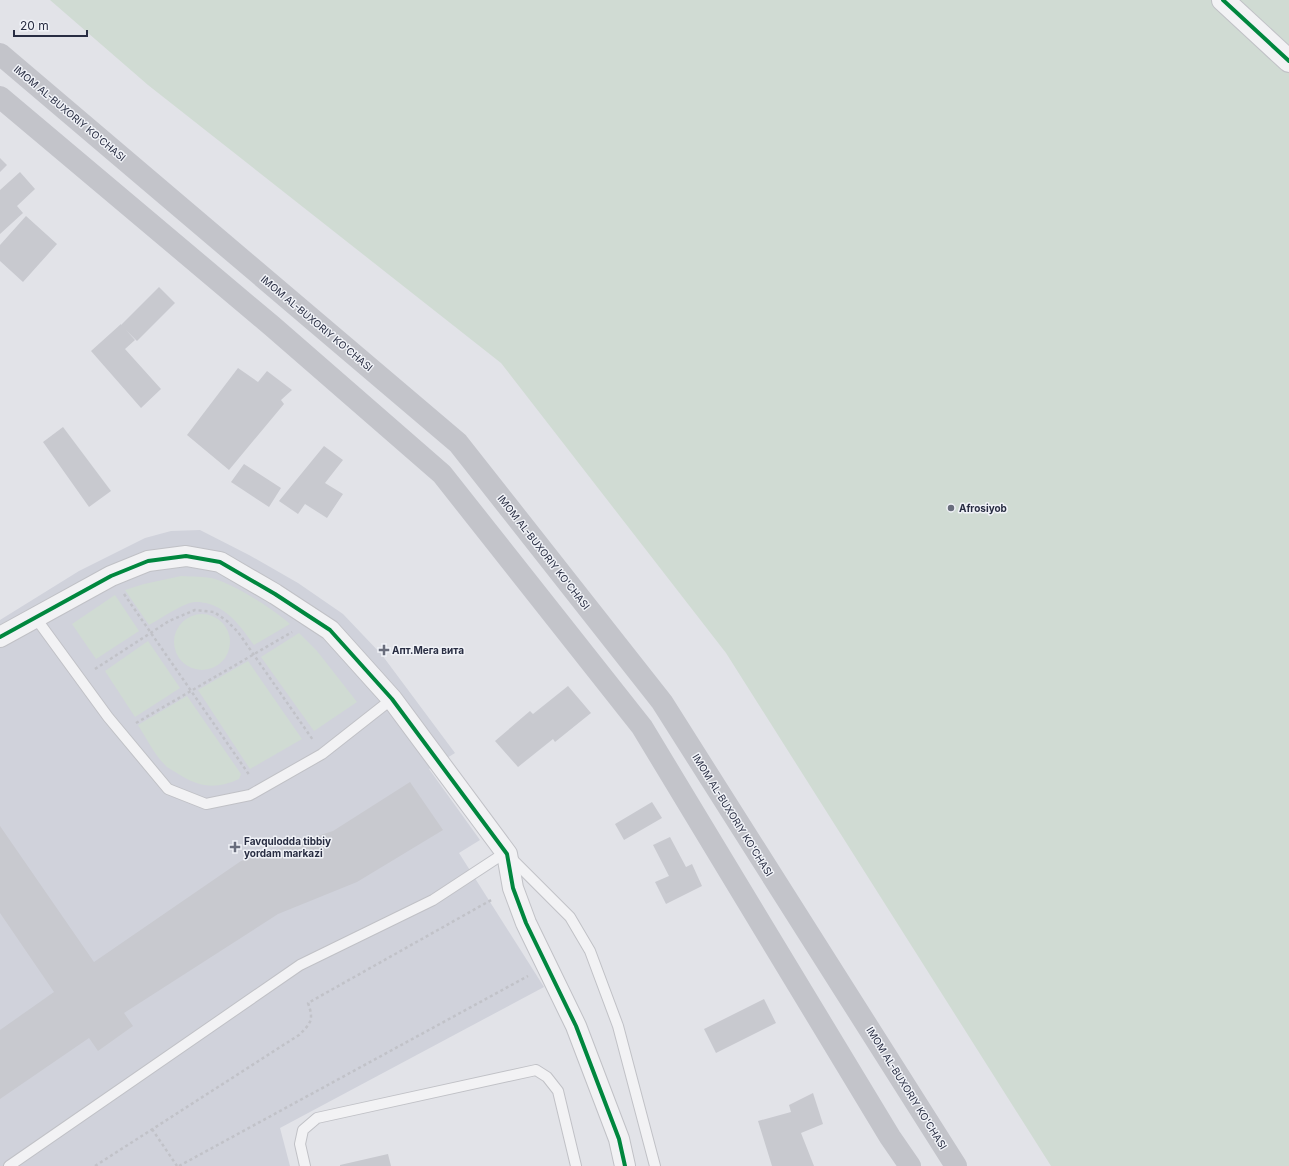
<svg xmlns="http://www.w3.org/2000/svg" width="1289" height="1166" font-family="Inter,sans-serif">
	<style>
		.built { fill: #d0d2db }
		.green { fill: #d0dbd3 }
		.building { fill: #c8c9cf }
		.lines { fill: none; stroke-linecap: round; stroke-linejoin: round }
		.service-casing { stroke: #c0c1c6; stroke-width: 12 }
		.minor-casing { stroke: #c0c1c6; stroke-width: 22 }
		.tertiary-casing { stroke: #c0c1c6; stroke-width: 24 }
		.path { stroke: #c1c2c8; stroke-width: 2.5; stroke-dasharray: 3 3; stroke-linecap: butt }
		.service { stroke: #f2f2f4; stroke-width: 10 }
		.minor { stroke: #f2f2f4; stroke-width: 20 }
		.tertiary { stroke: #f2f2f4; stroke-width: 22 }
		.secondary { stroke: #c3c4ca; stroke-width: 22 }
		.cycleway-casing { stroke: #f0f2f7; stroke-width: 6 }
		.cycleway { stroke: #00873e; stroke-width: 4 }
		.poi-dot { fill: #696d7c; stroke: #f0f2f7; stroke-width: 1.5 }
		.labels { text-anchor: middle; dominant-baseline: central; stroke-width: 3; stroke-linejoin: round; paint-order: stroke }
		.street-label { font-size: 10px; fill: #282d42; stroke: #f0f2f7 }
		.poi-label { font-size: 10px; font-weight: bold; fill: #282d42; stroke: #f0f2f7; text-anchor: start }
	</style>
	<rect width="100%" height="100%" fill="#e2e3e8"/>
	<path class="built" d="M200 530 249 555 298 583 343 614 382 655 455 753 429 769 480 840 459 853 544 987 280 1128 290 1166H0V620L79 571 145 538 171 531Z"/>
	<path class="green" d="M50 0H1289V1166H1051L726 653 501 363 148 85Z
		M181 576C191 577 206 576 215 579 237 586 273 609 290 624L254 645C241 627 229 609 206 603 199 602 194 601 187 604 174 609 162 618 149 625L125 590 144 584Z
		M115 595 139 631 96 659 72 624Z
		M174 642a28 28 0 1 1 56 0a28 28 0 1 1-56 0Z
		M299 633 317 651 357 702 314 731 261 657Z
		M148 641 180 688 135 717 105 671Z
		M248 661 302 739 250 769 198 690Z
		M187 696 241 774 239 779C217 789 201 788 180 775 176 772 171 770 167 767 155 756 147 739 138 725Z"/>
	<path class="building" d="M0 158 7 165 0 172Z
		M20 172 35 189 17 206 23 213 0 234V190Z
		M26 216 57 244 23 282 0 261V245Z
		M159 287 175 303 137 341 126 330 135 340 125 349 161 389 141 408 91 351 121 324V325Z
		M238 368 258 382 267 371 292 390 281 400 284 404 229 470 187 435Z
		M63 427 111 491 89 507 43 442Z
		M324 446 343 460 325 483 343 494 327 518 305 504 298 514 279 501Z
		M244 464 281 488 269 507 231 482Z
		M568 686 591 713 555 742 553 739 518 767 495 741 530 711 533 714Z
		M410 782 443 830 357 882 278 914 124 1013 133 1026 98 1051 89 1038 0 1099V1030L54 992 0 913V826L94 962 241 861 333 831Z
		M652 802 662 818 624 840 615 824Z
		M670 837 686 867 692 864 702 886 666 904 655 882 669 876 653 845Z
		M764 999 776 1023 716 1053 704 1029Z
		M813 1093 823 1124 801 1133 814 1166H772L758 1121 791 1112 789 1105Z
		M388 1154 391 1166H340V1165Z"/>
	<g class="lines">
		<defs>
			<path id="service" d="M35 617 108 717 168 789 206 804 250 795 322 754 392 699
				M509 856 570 917 590 951 618 1026 655 1166
				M9 1166 300 965 433 900 497 858
				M305 1166 300 1144 303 1130 317 1118 536 1070 547 1077 558 1091 576 1166"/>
			<path id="minor" d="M0 637 111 576 148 561 186 556 220 562 275 594 330 630 392 699 507 854 513 888 526 923 576 1026 619 1139 625 1166"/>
			<path id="tertiary" d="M1223 0 1289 61"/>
		</defs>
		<use href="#service" class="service-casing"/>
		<use href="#minor" class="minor-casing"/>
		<use href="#tertiary" class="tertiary-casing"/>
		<path class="path" d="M124 594 250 776
			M95 669 169 621 195 610 214 612 227 621 238 632 313 740
			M136 723 292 632
			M152 1129 177 1166
			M95 1166 299 1035C311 1023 314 1020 308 1003L493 899
			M179 1166 528 976"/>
		<use href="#service" class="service"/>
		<use href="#minor" class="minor"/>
		<use href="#tertiary" class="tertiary"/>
		<path class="secondary" d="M0 54 458 443 662 702 956 1166
			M0 97 272 326 442 474 642 727 890 1137 910 1166"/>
		<defs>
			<path id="cycleway" d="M1223 0 1289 61
				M0 637 111 576 148 561 186 556 220 562 275 594 330 630 392 699 507 854 513 888 526 923 576 1026 619 1139 625 1166"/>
		</defs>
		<use href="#cycleway" class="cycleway-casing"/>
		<use href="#cycleway" class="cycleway"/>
	</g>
	<g class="poi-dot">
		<circle cx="951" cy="508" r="4"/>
		<path d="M382 644h4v4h4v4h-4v4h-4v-4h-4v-4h4z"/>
		<path d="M233 841h4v4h4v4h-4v4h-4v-4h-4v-4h4z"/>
	</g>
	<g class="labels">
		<g class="street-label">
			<text transform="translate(70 113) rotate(40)">IMOM AL-BUXORIY KO'CHASI</text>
			<text transform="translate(317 323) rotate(40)">IMOM AL-BUXORIY KO'CHASI</text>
			<text transform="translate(544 552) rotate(52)">IMOM AL-BUXORIY KO'CHASI</text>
			<text transform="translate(733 815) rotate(58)">IMOM AL-BUXORIY KO'CHASI</text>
			<text transform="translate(907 1088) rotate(58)">IMOM AL-BUXORIY KO'CHASI</text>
		</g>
		<g class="poi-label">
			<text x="959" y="508">Afrosiyob</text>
			<text x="392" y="650">Апт.Мега вита</text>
			<text x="244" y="841">Favqulodda tibbiy<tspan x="244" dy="12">yordam markazi</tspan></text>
		</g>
	</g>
	<path d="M14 30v6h73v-6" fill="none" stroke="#282d42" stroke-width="2"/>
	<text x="20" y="30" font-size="12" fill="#282d42" stroke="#f0f2f7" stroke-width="3" paint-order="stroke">20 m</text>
</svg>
